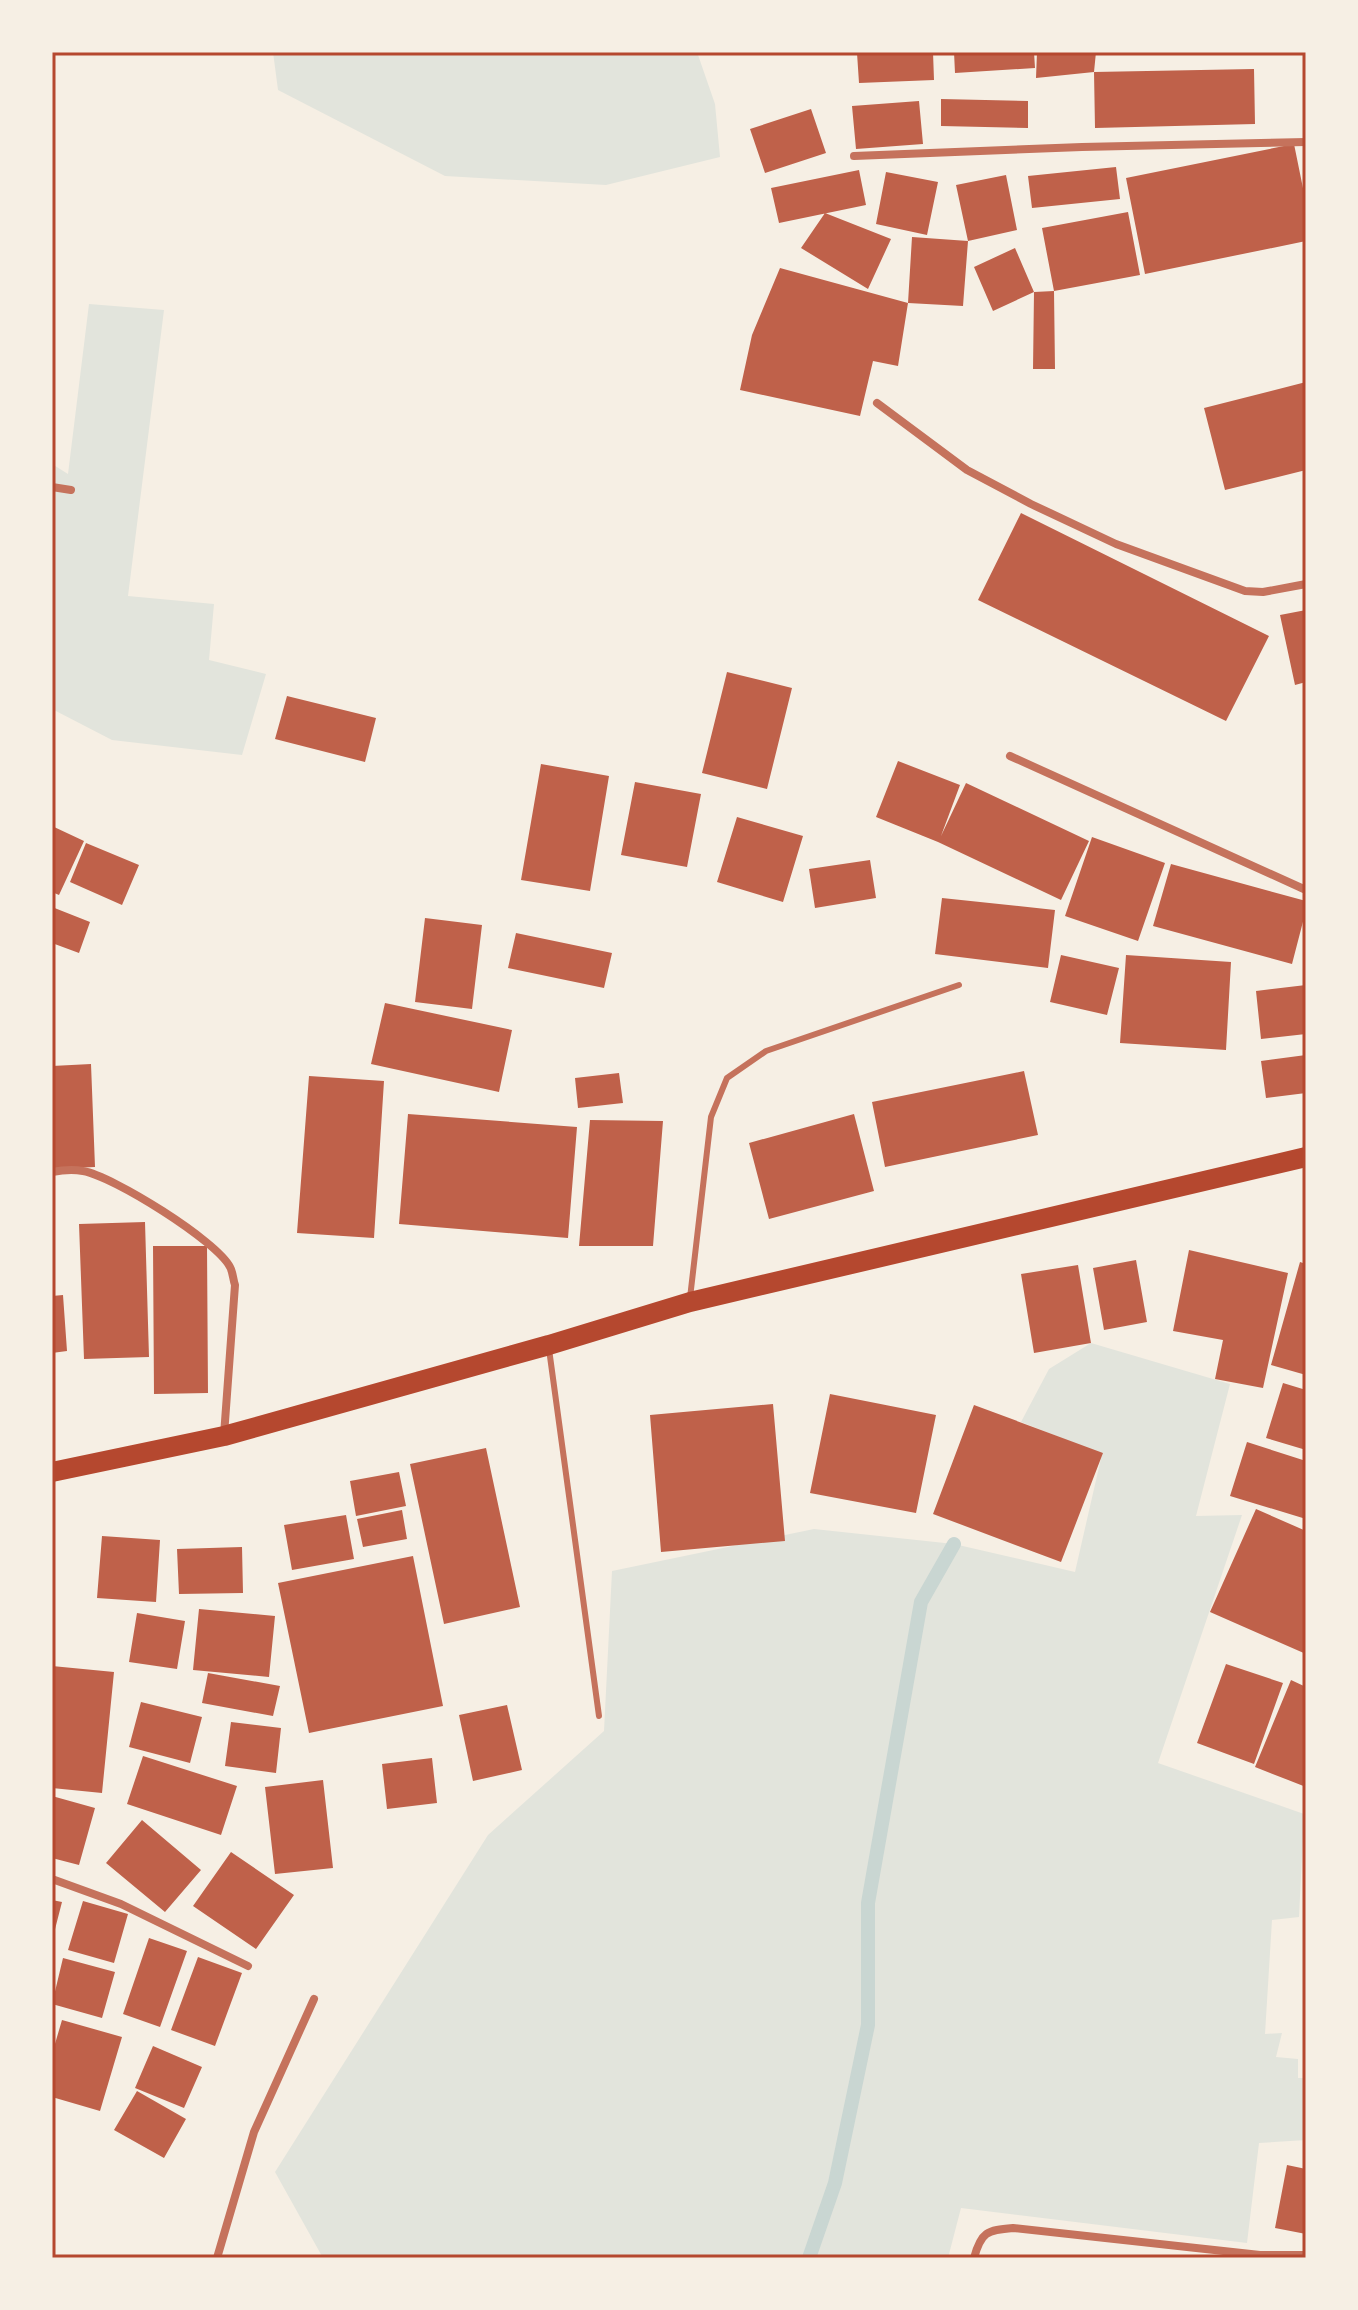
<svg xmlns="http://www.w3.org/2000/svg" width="1358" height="2310" font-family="'Sofia Sans Condensed',sans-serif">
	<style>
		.green { fill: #e2e4dc }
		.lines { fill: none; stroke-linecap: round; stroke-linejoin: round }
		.stream { stroke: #c9d6d2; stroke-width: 14 }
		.building { fill: #bf614a }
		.service { stroke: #c5725c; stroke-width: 6 }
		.minor { stroke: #c5725c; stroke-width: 8 }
		.primary { stroke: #b5482f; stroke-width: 20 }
		.neatline { fill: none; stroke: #b5482f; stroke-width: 3 }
	</style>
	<rect width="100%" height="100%" fill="#f6efe4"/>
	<path class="green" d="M273 52H697L715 104 720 157 606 185 445 176 278 90Z
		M89 304 164 310 128 596 214 604 209 660 266 674 242 755 112 740 52 709V464L68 474Z
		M1091 1343 1230 1384 1196 1516 1242 1515 1158 1763 1304 1814 1299 1917 1272 1920 1265 2034 1282 2033 1276 2057 1298 2059V2078H1306V2140L1259 2143 1247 2243 961 2208 948 2258H323L275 2172 488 1835 604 1731 612 1571 814 1529 954 1544 1075 1572 1102 1454 1021 1422 1049 1369Z"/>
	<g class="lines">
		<path class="stream" d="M809 2258 835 2183 868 2025V1903L921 1602 954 1544"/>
	</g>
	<path class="building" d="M894 52H933L934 80 859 83 857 53Z
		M954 52H1034L1035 68 955 73Z
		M1037 52H1096L1094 72 1036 78Z
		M1254 69 1255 124 1095 128 1094 72Z
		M941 99 1028 101V128L941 126Z
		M919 101 923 144 856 149 852 106Z
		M811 109 826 153 765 173 750 129Z
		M1294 144 1306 203V241L1145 274 1126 178Z
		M1116 167 1120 199 1032 208 1028 176Z
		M859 170 866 205 779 223 771 188Z
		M886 172 938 182 927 235 876 224Z
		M1006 175 1017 230 968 241 956 185Z
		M1128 212 1140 275 1054 291 1042 228Z
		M825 213 891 239 868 289 801 248Z
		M912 237 968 241 963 306 908 303Z
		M1015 248 1034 292 993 311 974 267Z
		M780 268 908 303 898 366 873 361 860 416 740 390 752 335Z
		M1054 291 1055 369H1033L1034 292Z
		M1306 382V470L1225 490 1204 408Z
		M1021 513 1269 636 1226 721 978 600Z
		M1306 610V682L1295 685 1280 615Z
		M727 672 792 688 767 789 702 773Z
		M287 696 376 718 365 762 275 739Z
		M898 761 960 785 941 836 966 783 1089 841 1061 900 938 842 876 817Z
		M541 764 609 776 590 891 521 880Z
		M635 782 701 794 687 867 621 855Z
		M737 817 803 836 783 902 717 882Z
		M52 826 84 841 59 895 52 892Z
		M1092 837 1165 863 1138 941 1065 916Z
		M86 843 139 865 122 905 70 882Z
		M870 860 876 898 815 908 809 869Z
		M1171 864 1306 901V910L1292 964 1153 926Z
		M942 898 1055 910 1048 968 935 954Z
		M52 907 90 922 79 953 52 943Z
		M425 918 482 925 472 1009 415 1002Z
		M516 933 612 953 604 988 508 968Z
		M1061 955 1119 968 1107 1015 1050 1002Z
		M1126 955 1231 962 1226 1050 1120 1043Z
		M1306 985V1034L1261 1039 1256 991Z
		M385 1003 512 1030 499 1092 371 1064Z
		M1306 1055V1093L1266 1098 1261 1061Z
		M91 1064 95 1167 52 1169V1066Z
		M1024 1071 1038 1135 885 1167 872 1102Z
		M619 1073 623 1103 578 1108 575 1078Z
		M309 1076 384 1081 374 1238 297 1233Z
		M408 1114 577 1127 568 1238 399 1224Z
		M854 1114 874 1191 769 1219 749 1143Z
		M590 1120 663 1121 653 1246H579Z
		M145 1222 149 1357 84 1359 79 1224Z
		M153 1246H207L208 1393 154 1394Z
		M1189 1250 1288 1273 1263 1388 1215 1379 1223 1340 1173 1331Z
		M1136 1260 1147 1322 1104 1330 1093 1268Z
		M1300 1262 1306 1264V1375L1271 1365Z
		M1078 1265 1091 1343 1034 1353 1021 1274Z
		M63 1295 67 1351 52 1353V1296Z
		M1283 1383 1306 1390V1450L1266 1438Z
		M830 1394 936 1415 916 1513 810 1493Z
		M773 1404 785 1541 661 1552 650 1415Z
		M974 1405 1103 1453 1061 1562 933 1514Z
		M1247 1442 1306 1461V1519L1230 1496Z
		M486 1448 520 1607 444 1624 410 1464Z
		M399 1472 406 1506 356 1516 350 1481Z
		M1256 1509 1306 1531V1654L1210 1612Z
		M402 1510 407 1539 363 1547 357 1519Z
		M346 1515 354 1559 292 1570 284 1525Z
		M102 1536 160 1540 156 1602 97 1598Z
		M242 1547 243 1593 179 1594 177 1549Z
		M413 1556 443 1706 309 1733 278 1583Z
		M199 1609 275 1616 269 1677 193 1670Z
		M137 1613 185 1621 177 1669 129 1662Z
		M1226 1664 1283 1683 1254 1764 1197 1743Z
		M52 1666 114 1672 102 1793 52 1788Z
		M208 1673 280 1686 273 1716 202 1703Z
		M1291 1680 1306 1687V1787L1255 1767Z
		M141 1702 202 1717 190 1763 129 1747Z
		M507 1705 522 1770 473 1781 459 1715Z
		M231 1722 281 1728 276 1773 225 1766Z
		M143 1756 237 1786 221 1835 127 1804Z
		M432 1758 437 1803 387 1809 382 1764Z
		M323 1780 333 1868 275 1874 265 1787Z
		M52 1796 95 1808 79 1865 52 1858Z
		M142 1820 201 1870 165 1912 106 1863Z
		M231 1852 294 1895 256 1949 193 1906Z
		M52 1900 62 1902 53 1937H52Z
		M83 1901 128 1914 114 1963 68 1950Z
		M149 1938 187 1951 160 2027 123 2014Z
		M198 1957 242 1973 215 2046 171 2030Z
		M63 1958 115 1972 102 2018 52 2004Z
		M62 2020 122 2037 100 2111 52 2097V2054Z
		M153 2046 202 2067 184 2108 135 2088Z
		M137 2091 186 2119 164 2158 114 2130Z
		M1287 2165 1306 2169V2234L1275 2228Z"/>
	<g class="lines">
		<path class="service" d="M690 1298 711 1117 727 1078 766 1051 959 985
			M549 1349 599 1716"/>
		<path class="minor" d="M854 156 1082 147 1306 142
			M877 403 967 470 1031 504 1116 544 1245 591 1263 592 1306 584
			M52 487 71 490
			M1010 756 1306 890
			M52 1172C62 1170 73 1169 83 1171 113 1176 217 1241 230 1267 233 1272 233 1280 235 1285L224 1435
			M52 1879 121 1904 248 1966
			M1260 2257V2255H1306
			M217 2258 254 2132 314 1999
			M974 2258C981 2232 987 2230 1013 2228L1260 2255"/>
		<path class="primary" d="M52 1472 224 1436 549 1345 690 1302 1306 1157"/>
	</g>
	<rect width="1358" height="2310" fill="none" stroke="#f6efe4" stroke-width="108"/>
	<rect x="54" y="54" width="1250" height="2202" class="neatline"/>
</svg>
